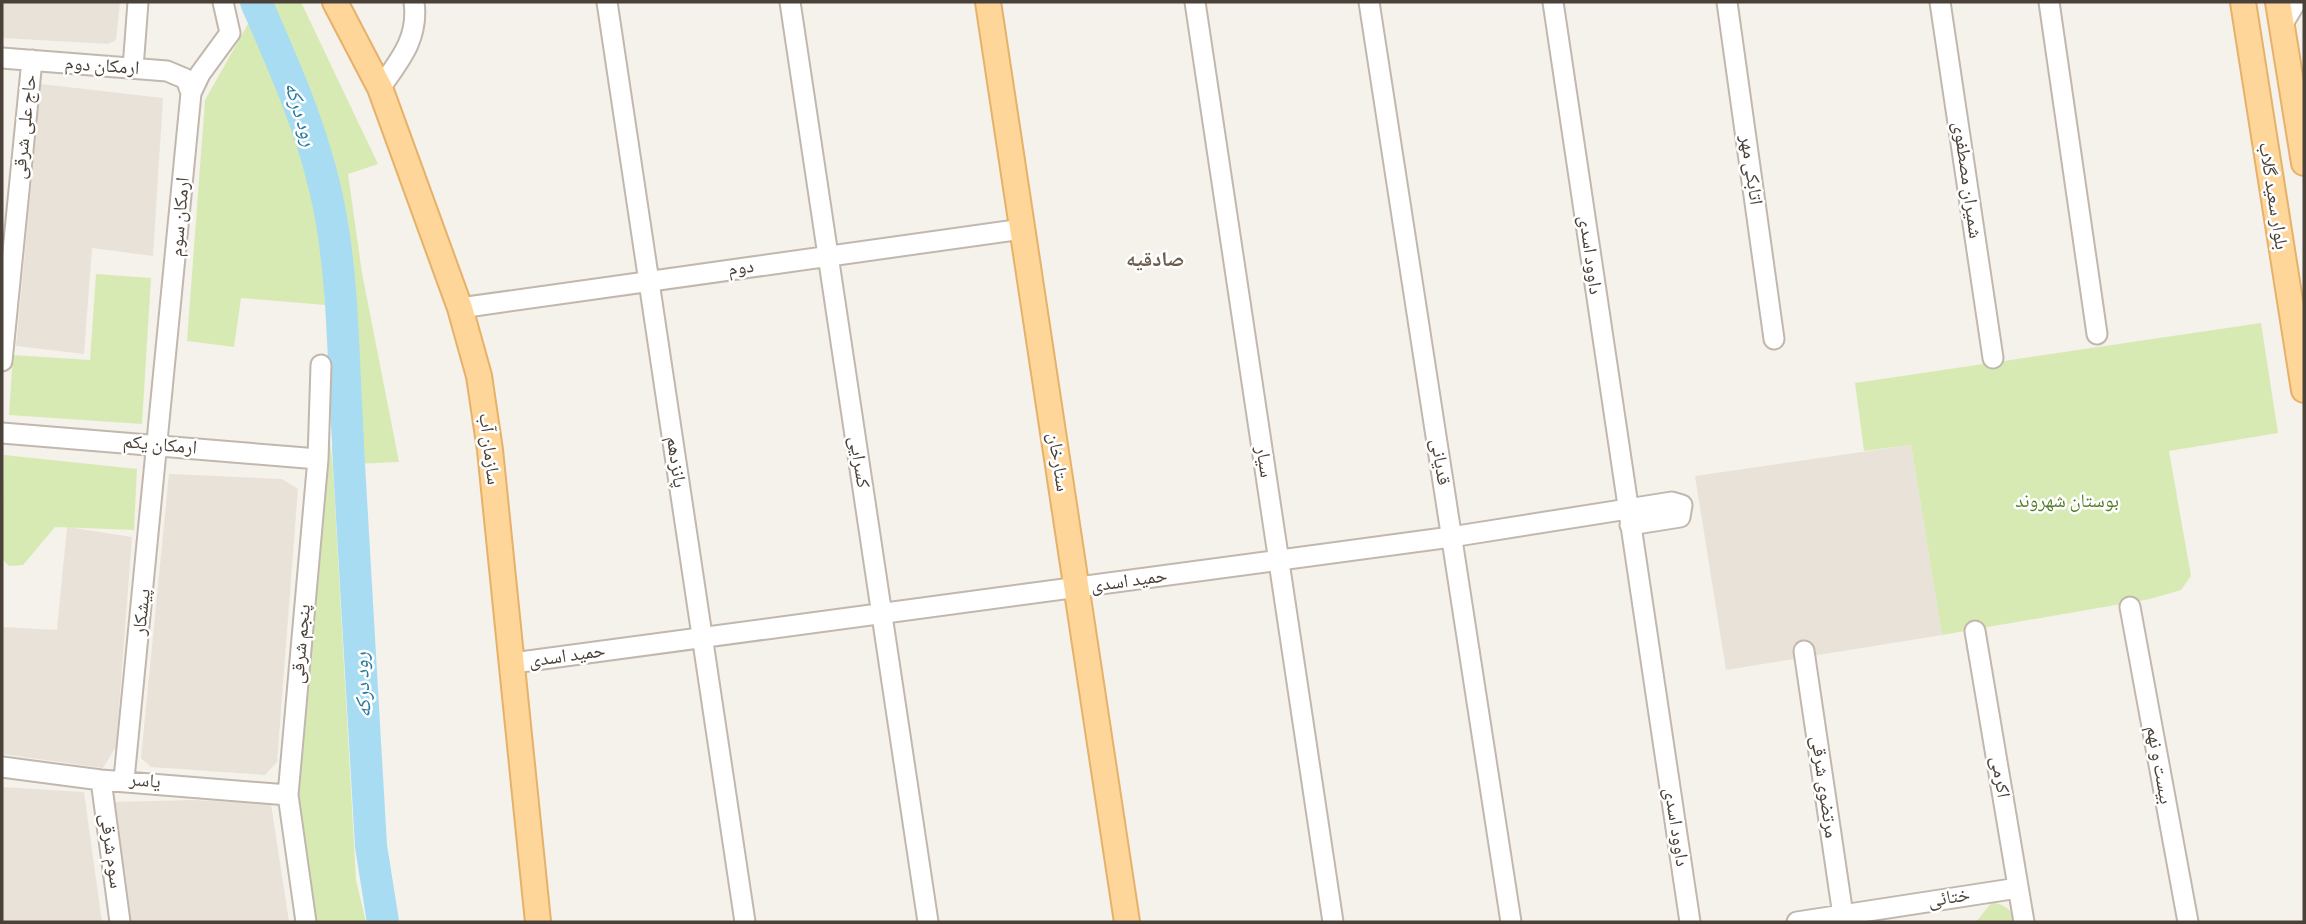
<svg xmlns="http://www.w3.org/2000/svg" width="2306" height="924" font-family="'Source Sans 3','Noto Naskh Arabic',sans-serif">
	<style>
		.residential { fill: #e9e2d9 }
		.green { fill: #d8eab3 }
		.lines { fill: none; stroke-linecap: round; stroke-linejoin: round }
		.river { stroke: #a7dcf2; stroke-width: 32 }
		.minor-casing { stroke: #c1b7ad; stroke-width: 23 }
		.major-casing { stroke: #e6b168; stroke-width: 28 }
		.minor { stroke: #fff; stroke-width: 19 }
		.major { stroke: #ffd69a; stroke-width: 24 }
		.labels { text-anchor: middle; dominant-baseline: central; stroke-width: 5; stroke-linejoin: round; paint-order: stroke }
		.street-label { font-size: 19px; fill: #4a4138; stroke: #fff }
		.park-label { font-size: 19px; fill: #537d29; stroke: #fff }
		.water-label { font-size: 21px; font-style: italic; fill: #2a7b9f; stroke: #fff }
		.neighbourhood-label { font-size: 21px; font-weight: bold; fill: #6d5d4f; stroke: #fff }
	</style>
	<rect width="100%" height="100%" fill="#f5f1eb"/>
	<path class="residential" d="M2 2H120L116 40 108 44 2 38Z
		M41 84 163 98 153 256 92 248 84 354 16 346Z
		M1911 445 1942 635 1726 670 1695 476Z
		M169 474 282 479 298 489 277 762 265 775 151 767 141 758Z
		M67 527 132 537 116 747 103 768 2 754V627L57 630Z
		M2 787 84 792 102 922H2Z
		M193 800 271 804 289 922H129L112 802Z"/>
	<path class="green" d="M263 2H301L378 164 348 174 362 273 399 462 355 464 336 216 295 68Z
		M253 15 290 101 320 207 325 305 241 298 234 347 187 341 205 100Z
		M96 274 151 278 142 424 9 415 13 355 90 360Z
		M2261 323 2278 433 2169 451 2191 576 2181 590 2150 599 1942 635 1911 445 1864 451 1855 383Z
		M325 396 333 468 356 880 366 922H314L298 796Z
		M4 455 137 469 134 530 55 527 23 565 9 566 2 559Z
		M1992 902C2004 905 2013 909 2015 922H1976Z"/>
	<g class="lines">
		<path class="river" d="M256 2C285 68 315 135 329 207 344 283 343 364 348 441
			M348 447 371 846 383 922"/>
		<defs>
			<path id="minor" d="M607 2 745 922
				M790 2 928 922
				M1195 2 1333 922
				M1369 2 1511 922
				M1553 2 1690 922
				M1727 2 1774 339
				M1940 2 1993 358
				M2049 2 2097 334
				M2282 25 2296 2
				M2 58 167 71 186 79 191 93
				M133 68 138 2
				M380 88C400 60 419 38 414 2
				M460 308 1022 229
				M2 361 32 60
				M2 433 318 459
				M2130 607 2188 922
				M1975 631 2024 922
				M1804 651 1844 922
				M513 663 1451 537 1672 502 1682 505 1680 517 1630 525
				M2 767 101 780 288 795
				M124 779 191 93 200 74 230 33 223 2
				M101 780 120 922
				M306 922 288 795 318 459 321 365
				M1797 922 2018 888"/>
			<path id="major" d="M335 2 380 88 460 308 479 376 490 450 538 922
				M988 2 1127 922
				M2243 2 2304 390
				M2278 2 2304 163"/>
		</defs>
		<use href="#minor" class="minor-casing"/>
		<use href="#major" class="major-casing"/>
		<use href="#minor" class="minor"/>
		<use href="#major" class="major"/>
	</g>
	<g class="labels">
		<g class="street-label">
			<text transform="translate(102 66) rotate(4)">ارمکان دوم</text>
			<text transform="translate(25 127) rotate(-84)">حاج علی شرقی</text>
			<text transform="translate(1751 170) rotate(82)">اتابکی مهر</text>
			<text transform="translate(1967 180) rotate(82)">شمیران مصطفوی</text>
			<text transform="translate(2273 196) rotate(81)">بلوار سعید گلاب</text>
			<text transform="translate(180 217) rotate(-85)">ارمکان سوم</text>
			<text transform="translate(1590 255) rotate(82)">داوود اسدی</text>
			<text transform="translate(741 268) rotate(-8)">دوم</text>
			<text transform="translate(160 445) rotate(5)">ارمکان یکم</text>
			<text transform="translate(489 449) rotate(83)">سازمان آب</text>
			<text transform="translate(676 462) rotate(82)">پانزدهم</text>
			<text transform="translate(859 462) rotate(81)">کسرایی</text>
			<text transform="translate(1058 462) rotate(81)">ستارخان</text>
			<text transform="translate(1264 462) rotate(81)">سیار</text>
			<text transform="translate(1440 462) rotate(81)">قدیانی</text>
			<text transform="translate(1129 581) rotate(-8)">حمید اسدی</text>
			<text transform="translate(142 612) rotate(-84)">پیشکار</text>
			<text transform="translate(301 644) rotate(-85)">پنجم شرقی</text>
			<text transform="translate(567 656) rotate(-8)">حمید اسدی</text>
			<text transform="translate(2159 765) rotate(80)">بیست و نهم</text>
			<text transform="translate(2000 777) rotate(81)">اکرمی</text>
			<text transform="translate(145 781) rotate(5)">یاسر</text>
			<text transform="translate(1824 787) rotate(82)">مرتضوی شرقی</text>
			<text transform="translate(1676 827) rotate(81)">داوود اسدی</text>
			<text transform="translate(111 851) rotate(82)">سوم شرقی</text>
			<text transform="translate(1949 898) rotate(-9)">ختائی</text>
		</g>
		<g class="park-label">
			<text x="2067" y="501">بوستان شهروند</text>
		</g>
		<g class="water-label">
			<text transform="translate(301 114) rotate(73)">رود درکه</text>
			<text transform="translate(362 685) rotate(-93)">رود درکه</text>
		</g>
		<g class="neighbourhood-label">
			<text x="1155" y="259">صادقیه</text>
		</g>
	</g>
	<rect width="2306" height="924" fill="none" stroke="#4a4138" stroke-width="7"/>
</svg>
